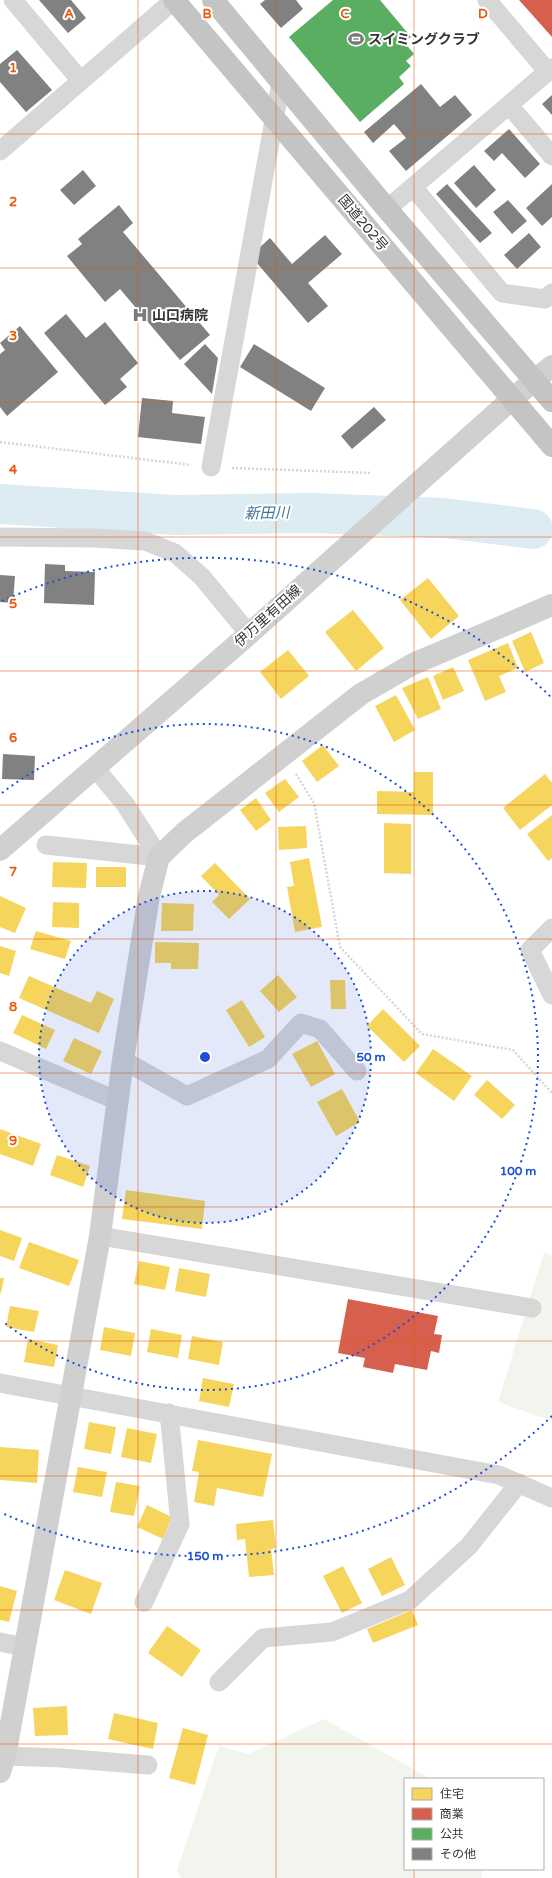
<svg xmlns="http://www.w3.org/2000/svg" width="552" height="1878" font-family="'Varela Round','Noto Sans JP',sans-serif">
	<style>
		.green { fill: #f1f5ed }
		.homes { fill: #f6d55c }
		.shops { fill: #d6604d }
		.public { fill: #5aae61 }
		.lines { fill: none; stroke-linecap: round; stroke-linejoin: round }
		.river { stroke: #ddebf3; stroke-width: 40 }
		.building { fill: #818181 }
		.path { stroke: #d6d6d6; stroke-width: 2.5; stroke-dasharray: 2 2; stroke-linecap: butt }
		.street { stroke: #d7d7d7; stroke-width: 19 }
		.secondary { stroke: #d0d0d0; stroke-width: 22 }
		.highway { stroke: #c4c4c4; stroke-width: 22 }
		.grid { fill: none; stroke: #e8590c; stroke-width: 1; stroke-opacity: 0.55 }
		.ring { fill: none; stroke: #1d4ed8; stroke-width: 2; stroke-dasharray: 2 4 }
		.labels { text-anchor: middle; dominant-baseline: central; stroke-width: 4; stroke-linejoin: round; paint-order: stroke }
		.poi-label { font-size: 14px; font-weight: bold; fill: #333; stroke: #fff; text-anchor: start }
		.street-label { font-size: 14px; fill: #333; stroke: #fff }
		.water-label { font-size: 15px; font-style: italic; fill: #3f7597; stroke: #fff }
		.grid-label { font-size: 13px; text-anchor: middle; font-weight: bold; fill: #e8590c; stroke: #fff; stroke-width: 4; stroke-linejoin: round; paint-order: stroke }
		.centre { fill: #1d4ed8; stroke: #fff; stroke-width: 2 }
		.ring-label { font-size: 12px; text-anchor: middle; font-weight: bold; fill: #1d4ed8; stroke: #fff; stroke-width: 4; stroke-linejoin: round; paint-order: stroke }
	</style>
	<rect width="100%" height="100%" fill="#fff"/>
	<path class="green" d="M544 1252 552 1256V1421L498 1402Z
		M324 1719 431 1779H405V1869H483L481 1878H181L177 1870 219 1746 248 1754Z"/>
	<path class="homes" d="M428 578 459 616 431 639 400 600Z
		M353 610 384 648 356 671 325 632Z
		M531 632 544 663 525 672 512 641Z
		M508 643 518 668 499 676 506 692 485 701 468 660Z
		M288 650 309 676 281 699 260 672Z
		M453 667 464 691 443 700 433 676Z
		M428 677 441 709 418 719 402 688Z
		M396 695 415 730 394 742 375 706Z
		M323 745 339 766 317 782 302 761Z
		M414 772H433V815L377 814V791L414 792Z
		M545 774 552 783V805L520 830 503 808Z
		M285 779 299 797 279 812 265 793Z
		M256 798 271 820 256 831 240 810Z
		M552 815V858L548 861 527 834Z
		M384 823 411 824V874L384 873Z
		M306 826 307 848 279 850 278 827Z
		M309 858 322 927 295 932 287 887 294 886 290 862Z
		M53 862 87 863 86 888 52 887Z
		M215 863 250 899 229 919 212 902 219 895 201 876Z
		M96 867H126V887H96Z
		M0 896 26 908 15 933 0 927Z
		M53 902 79 903V928L52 927Z
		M162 903 194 904 193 931H161Z
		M36 931 71 941 65 959 30 949Z
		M155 942 199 943 198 969H171V963H155Z
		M0 946 16 951 9 976 0 973Z
		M278 975 297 997 279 1012 260 991Z
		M29 976 91 1003 97 991 114 999 99 1033 19 998Z
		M330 980H345L346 1009H331Z
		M242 1000 265 1037 249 1047 226 1010Z
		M383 1009 420 1046 404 1062 367 1026Z
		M22 1015 55 1030 46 1049 13 1033Z
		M74 1038 102 1051 91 1074 63 1061Z
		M317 1041 335 1074 311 1087 292 1054Z
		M433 1049 472 1076 454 1101 416 1073Z
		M487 1080 515 1105 502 1119 474 1095Z
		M342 1089 360 1122 336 1136 317 1102Z
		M0 1129 41 1144 33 1166 0 1154Z
		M57 1155 90 1166 83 1187 50 1175Z
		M126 1190 205 1201 202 1229 122 1219Z
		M0 1230 22 1238 14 1261 0 1256Z
		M29 1242 79 1260 69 1286 19 1268Z
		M139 1261 170 1267 165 1290 134 1284Z
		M179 1268 210 1274 206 1297 175 1291Z
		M0 1278H4L1 1293H0Z
		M10 1306 39 1311 34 1332 6 1327Z
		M104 1327 135 1333 131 1356 100 1350Z
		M151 1329 182 1335 178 1358 147 1352Z
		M192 1336 223 1342 219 1365 188 1359Z
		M28 1339 58 1345 54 1367 24 1362Z
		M203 1378 234 1384 229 1407 199 1401Z
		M89 1422 116 1427 111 1454 84 1449Z
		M127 1428 157 1434 151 1463 121 1457Z
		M198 1440 272 1454 263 1497 217 1488 214 1506 194 1502 199 1472 192 1471Z
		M0 1447 39 1450 37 1483 0 1480Z
		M78 1467 107 1472 102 1497 73 1492Z
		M116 1482 140 1486 134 1516 110 1512Z
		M147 1505 172 1517 163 1539 137 1527Z
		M273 1520 276 1548 271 1549 274 1575 249 1577 245 1539 237 1540 236 1524Z
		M391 1557 405 1585 382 1596 368 1569Z
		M343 1566 362 1603 342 1613 323 1576Z
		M65 1570 102 1583 91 1614 54 1600Z
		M0 1586 17 1591 9 1622 0 1620Z
		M412 1610 418 1625 373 1643 367 1629Z
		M167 1626 201 1650 182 1677 148 1653Z
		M67 1706 68 1735 35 1736 33 1708Z
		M114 1713 158 1723 153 1749 108 1739Z
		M183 1728 208 1735 195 1785 169 1778Z"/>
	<path class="shops" d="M519 0H552V37Z
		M348 1299 438 1316 434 1334 442 1335 439 1353 431 1351 427 1370 395 1364 393 1373 363 1367 365 1358 338 1353Z"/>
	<path class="public" d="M333 0H380L411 37 404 42 414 54 406 61 411 66 399 77 404 84 360 122 289 37Z"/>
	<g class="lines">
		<path class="river" d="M0 504 175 515 311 513 444 518 533 529"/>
	</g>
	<path class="building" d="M39 0H71L86 18 68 33Z
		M265 0H296L303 9 281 28 260 4Z
		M17 50 52 90 26 112 0 82V64Z
		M421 84 440 107 455 95 472 115 406 171 389 151 406 138 394 124 373 143 364 132Z
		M552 95V115L542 104Z
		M509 129 540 164 525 178 502 153 494 161 484 151Z
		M474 165 496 190 476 208 454 183Z
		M83 170 96 186 74 205 60 190Z
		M447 184 492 233 480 243 436 194Z
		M552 184V217L542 226 526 208Z
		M508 200 527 221 512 234 493 212Z
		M119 205 133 223 123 232 210 335 180 360 120 289 105 302 67 256 82 244 78 239Z
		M529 233 541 247 517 269 504 255Z
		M325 235 342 254 308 283 328 306 308 323 257 263 259 248 270 238 292 264Z
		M66 314 86 338 105 322 138 363 120 379 127 387 105 405 44 333Z
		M20 326 58 372 7 416 0 407V354L5 350 0 343Z
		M205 344 218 358 212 394 184 364Z
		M254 344 325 388 311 411 240 367Z
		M142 398 173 401 172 413 205 417 201 444 138 437Z
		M374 407 386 420 352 449 341 436Z
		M45 564 65 565V571L95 572 94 605 44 603Z
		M0 575 15 576 13 603 0 602Z
		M3 754 35 756 34 780 2 779Z"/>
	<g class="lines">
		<path class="path" d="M0 442 191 465
			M232 468 372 473
			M296 774 314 803 340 947 422 1034 513 1050 552 1093"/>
		<path class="street" d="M13 0 81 81
			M487 0 548 72
			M509 105 552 156
			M0 151 174 0
			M413 187 502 293 545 299 552 293
			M387 209 552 68
			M211 467 281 82
			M0 537 94 538 145 541 175 553 202 577 249 634
			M95 768 125 804 159 857
			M46 845 159 857
			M552 928 530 950 552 995
			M0 1051 118 1101
			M123 1060 187 1096 268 1059 301 1023 320 1029 357 1071
			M100 1236 532 1308
			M0 1383 499 1475 552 1498
			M144 1602 180 1524 169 1413
			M0 1642 25 1647
			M219 1682 263 1638 332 1632 410 1600 469 1546 519 1483
			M5 1756 61 1758 148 1765"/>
		<path class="secondary" d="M0 850 249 634 512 399 552 366
			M0 1772 5 1756 100 1236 123 1060 149 896 159 857 184 833 361 694 413 664 552 605"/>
		<path class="highway" d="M174 0 552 446
			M213 0 387 209 552 401"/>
	</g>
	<path class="grid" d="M138 0V1878M276 0V1878M414 0V1779M0 134H552M0 268H552M0 402H552M0 537H552M0 671H552M0 805H552M0 939H552M0 1073H552M0 1207H552M0 1341H552M0 1476H552M0 1610H552M0 1744H552M414 1869V1878"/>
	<circle cx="205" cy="1057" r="166" fill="#1d4ed8" fill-opacity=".12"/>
	<g class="ring">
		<circle cx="205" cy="1057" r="166"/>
		<path d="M2 793A333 333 0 1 1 2 1321"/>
		<path d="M552 1416A499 499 0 0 1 2 1513M2 601A499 499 0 0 1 552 698"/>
	</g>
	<defs>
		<symbol id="stadium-bare" viewBox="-9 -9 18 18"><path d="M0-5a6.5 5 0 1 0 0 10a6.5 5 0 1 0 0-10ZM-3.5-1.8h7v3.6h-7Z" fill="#7a7a7a" stroke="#fff" stroke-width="2.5" paint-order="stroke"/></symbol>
		<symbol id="hospital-bare" viewBox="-9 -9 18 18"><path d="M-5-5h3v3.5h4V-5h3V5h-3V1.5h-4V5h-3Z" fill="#7a7a7a" stroke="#fff" stroke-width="2.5" paint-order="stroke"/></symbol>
	</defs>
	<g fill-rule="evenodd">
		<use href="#stadium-bare" x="345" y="28" width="22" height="22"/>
		<use href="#hospital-bare" x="129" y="304" width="22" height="22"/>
	</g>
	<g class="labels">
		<g class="poi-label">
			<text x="368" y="39">スイミングクラブ</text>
			<text x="152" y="315">山口病院</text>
		</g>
		<g class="street-label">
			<text transform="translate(363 223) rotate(50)">国道202号</text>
			<text transform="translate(268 616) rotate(-42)">伊万里有田線</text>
		</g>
		<g class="water-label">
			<text transform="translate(267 513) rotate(-1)">新田川</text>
		</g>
	</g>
	<g class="grid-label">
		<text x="69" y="18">A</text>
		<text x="207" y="18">B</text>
		<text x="345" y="18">C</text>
		<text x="483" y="18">D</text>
		<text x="13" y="72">1</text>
		<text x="13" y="206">2</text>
		<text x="13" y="340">3</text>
		<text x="13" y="474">4</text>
		<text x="13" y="608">5</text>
		<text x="13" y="742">6</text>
		<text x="13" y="876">7</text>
		<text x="13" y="1011">8</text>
		<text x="13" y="1145">9</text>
	</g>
	<circle cx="205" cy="1057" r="6" class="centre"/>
	<g class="ring-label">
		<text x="371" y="1061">50 m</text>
		<text x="518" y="1175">100 m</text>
		<text x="205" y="1560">150 m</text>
	</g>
	<rect x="404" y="1778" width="140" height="92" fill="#ffffff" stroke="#adadad"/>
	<rect x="412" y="1788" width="20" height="12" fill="#f6d55c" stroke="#adadad"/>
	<text x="440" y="1798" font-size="12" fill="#333333">住宅</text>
	<rect x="412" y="1808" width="20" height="12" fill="#d6604d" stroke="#adadad"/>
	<text x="440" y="1818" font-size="12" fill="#333333">商業</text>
	<rect x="412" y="1828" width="20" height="12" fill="#5aae61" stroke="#adadad"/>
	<text x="440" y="1838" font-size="12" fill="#333333">公共</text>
	<rect x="412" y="1848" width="20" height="12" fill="#818181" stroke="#adadad"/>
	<text x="440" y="1858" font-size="12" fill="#333333">その他</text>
</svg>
